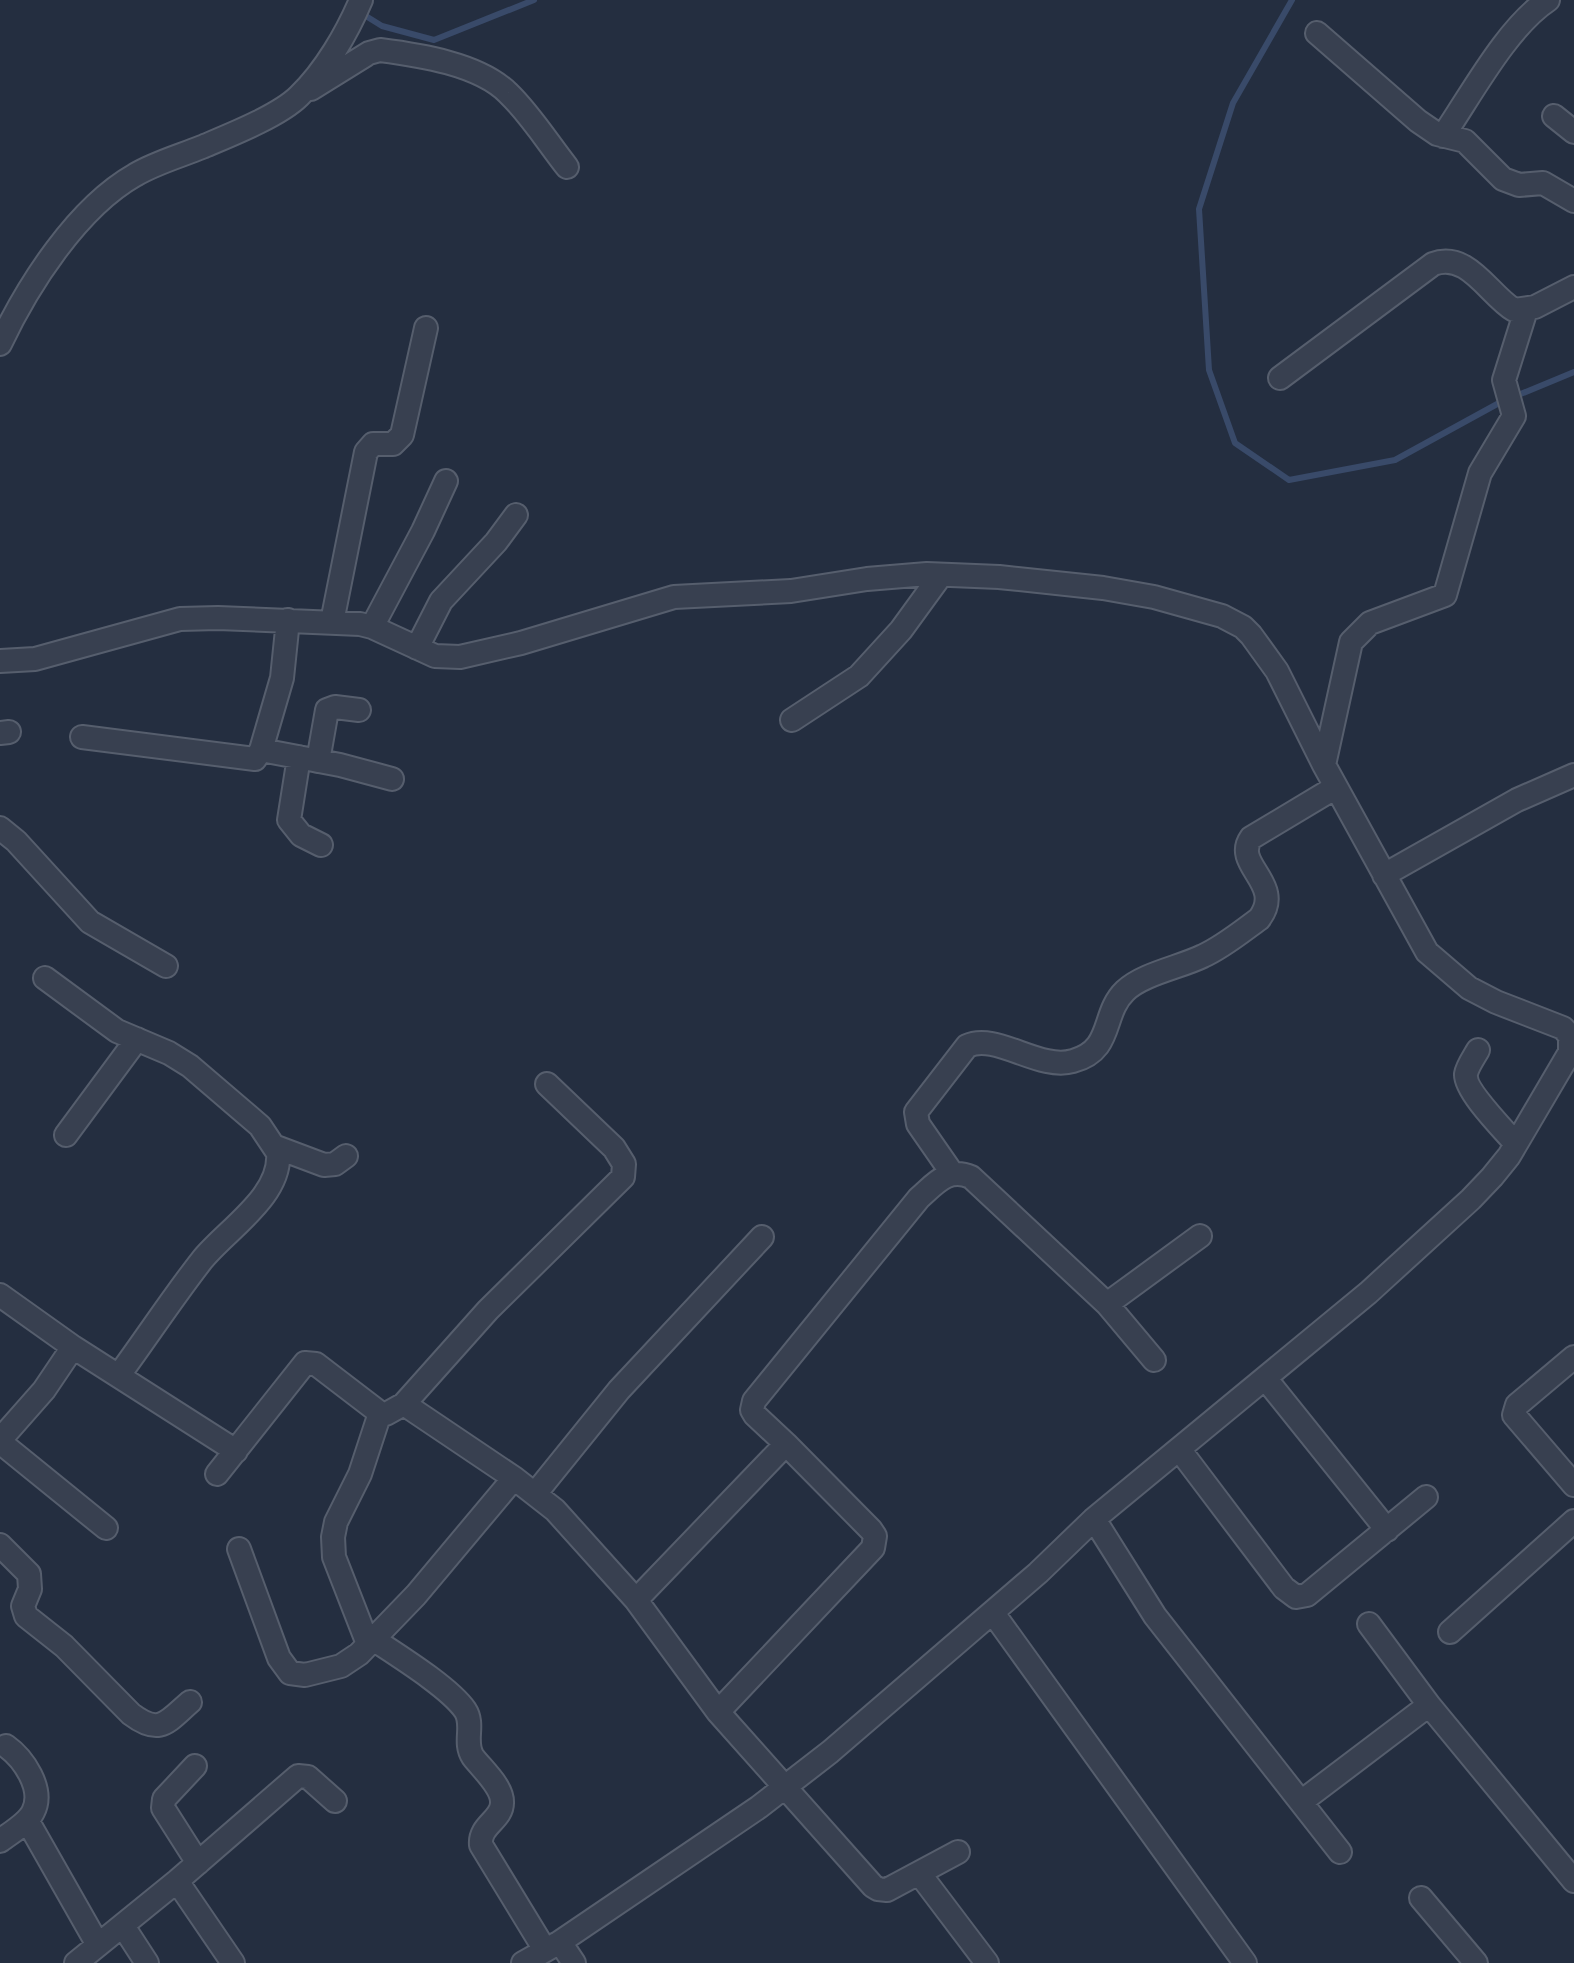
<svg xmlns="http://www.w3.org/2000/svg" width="1574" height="1963" font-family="Roboto,sans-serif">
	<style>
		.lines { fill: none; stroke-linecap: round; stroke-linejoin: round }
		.stream { stroke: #394a69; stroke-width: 6 }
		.minor-casing { stroke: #565e6d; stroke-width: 26 }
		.minor { stroke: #384050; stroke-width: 22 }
	</style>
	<rect width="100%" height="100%" fill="#242e40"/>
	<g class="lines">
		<path class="stream" d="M1292 0 1233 103 1199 209 1209 370 1235 443 1289 480 1395 460 1499 403 1574 372
			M361 13 382 26 434 40 534 0"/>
		<defs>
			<path id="minor" d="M1317 33 1418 121 1437 134 1465 141 1503 179 1519 185 1543 183 1574 201
				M311 89 369 53 380 50C419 55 479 64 508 93 530 114 548 143 567 167
				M1554 116 1574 132
				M1443 136C1471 95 1507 27 1548 0
				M0 344C28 285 77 208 135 175 155 163 180 156 202 147 228 136 279 116 299 96 325 71 347 33 361 0
				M1280 378 1433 264C1468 251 1488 294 1514 310L1535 307 1574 287
				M332 622 366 452 373 444H393L402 435 426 328
				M372 627 423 531 446 481
				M417 648 441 601 496 542 516 515
				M0 661 35 659 180 619 218 618 360 624 372 627 435 656 460 657 521 643 674 597 791 591 867 579 927 574 999 577 1103 588 1154 597 1222 616 1243 627 1251 635 1277 671 1324 765 1427 952 1469 988 1496 1002 1563 1028 1570 1036V1052L1509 1156 1492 1177 1471 1199 1368 1293 1094 1519 1038 1573 830 1752 759 1807 560 1942 523 1963
				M792 720 859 676 901 630 941 575
				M0 733 9 732
				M82 737 255 759 261 750 282 678 288 620
				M261 750 340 765 392 779
				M299 757 289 820 301 835 321 845
				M318 761 327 710 335 707 359 710
				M1324 765 1351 642 1370 623 1445 595 1480 473 1514 416 1504 380 1526 310
				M0 828 16 841 90 922 166 966
				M1384 875 1517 800 1574 775
				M45 978 117 1031 169 1053 190 1066 260 1126 278 1153C282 1196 226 1230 202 1260 173 1297 147 1337 119 1375
				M1478 1050C1474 1057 1467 1067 1466 1074 1464 1090 1505 1131 1516 1144
				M66 1135 137 1039
				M276 1147 324 1165 335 1164 346 1156
				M952 1173 918 1124 916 1112 967 1046C996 1032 1039 1071 1073 1061 1114 1050 1101 1014 1125 991 1142 974 1181 967 1203 956 1223 947 1241 932 1259 919 1286 884 1232 865 1251 838L1336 787
				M0 1295 73 1347 44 1390 0 1440
				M1107 1304 1200 1236
				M73 1347 236 1451
				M1574 1357 1517 1405 1514 1415 1574 1485
				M1265 1378 1387 1530
				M404 1404 488 1310 623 1177 624 1164 614 1148 547 1084
				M0 1442 106 1528
				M786 1444 755 1415 752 1410 754 1401 919 1198C936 1183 948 1167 971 1177L1107 1304 1154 1360
				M1179 1449 1284 1588 1296 1597 1307 1595 1426 1497
				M217 1474 305 1363 316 1364 380 1413 386 1414 404 1404 514 1478 555 1510 636 1600 718 1712 873 1886 878 1889 887 1890 958 1852
				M535 1494 619 1390 762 1237
				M1094 1519 1155 1616 1340 1852
				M0 1545 29 1574 30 1589 23 1606 26 1616 64 1646 131 1714C160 1736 167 1722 190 1702
				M239 1549 279 1658 290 1673 305 1675 341 1666 359 1654 416 1595 514 1478
				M636 1600 786 1444 871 1530 875 1536 873 1548 718 1712
				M993 1613 1245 1963
				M1450 1632 1574 1521
				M373 1639C397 1655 449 1687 465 1710 475 1725 463 1742 473 1757 482 1769 503 1787 502 1803 502 1820 479 1825 481 1845L545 1950
				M368 1644 334 1557 333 1537 336 1522 360 1474 380 1413
				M1429 1705 1574 1881
				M195 1766 164 1799 163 1808 198 1863
				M1301 1802 1429 1705 1369 1624
				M27 1820 98 1945
				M0 1841C10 1833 27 1824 33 1812 45 1789 23 1758 6 1746
				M919 1873 987 1963
				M177 1881 233 1963
				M1421 1898 1476 1963
				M123 1926 147 1963
				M560 1942 574 1963
				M76 1963 177 1881 298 1776 308 1777 335 1801"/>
		</defs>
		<use href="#minor" class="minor-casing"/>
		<use href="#minor" class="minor"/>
	</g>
</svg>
